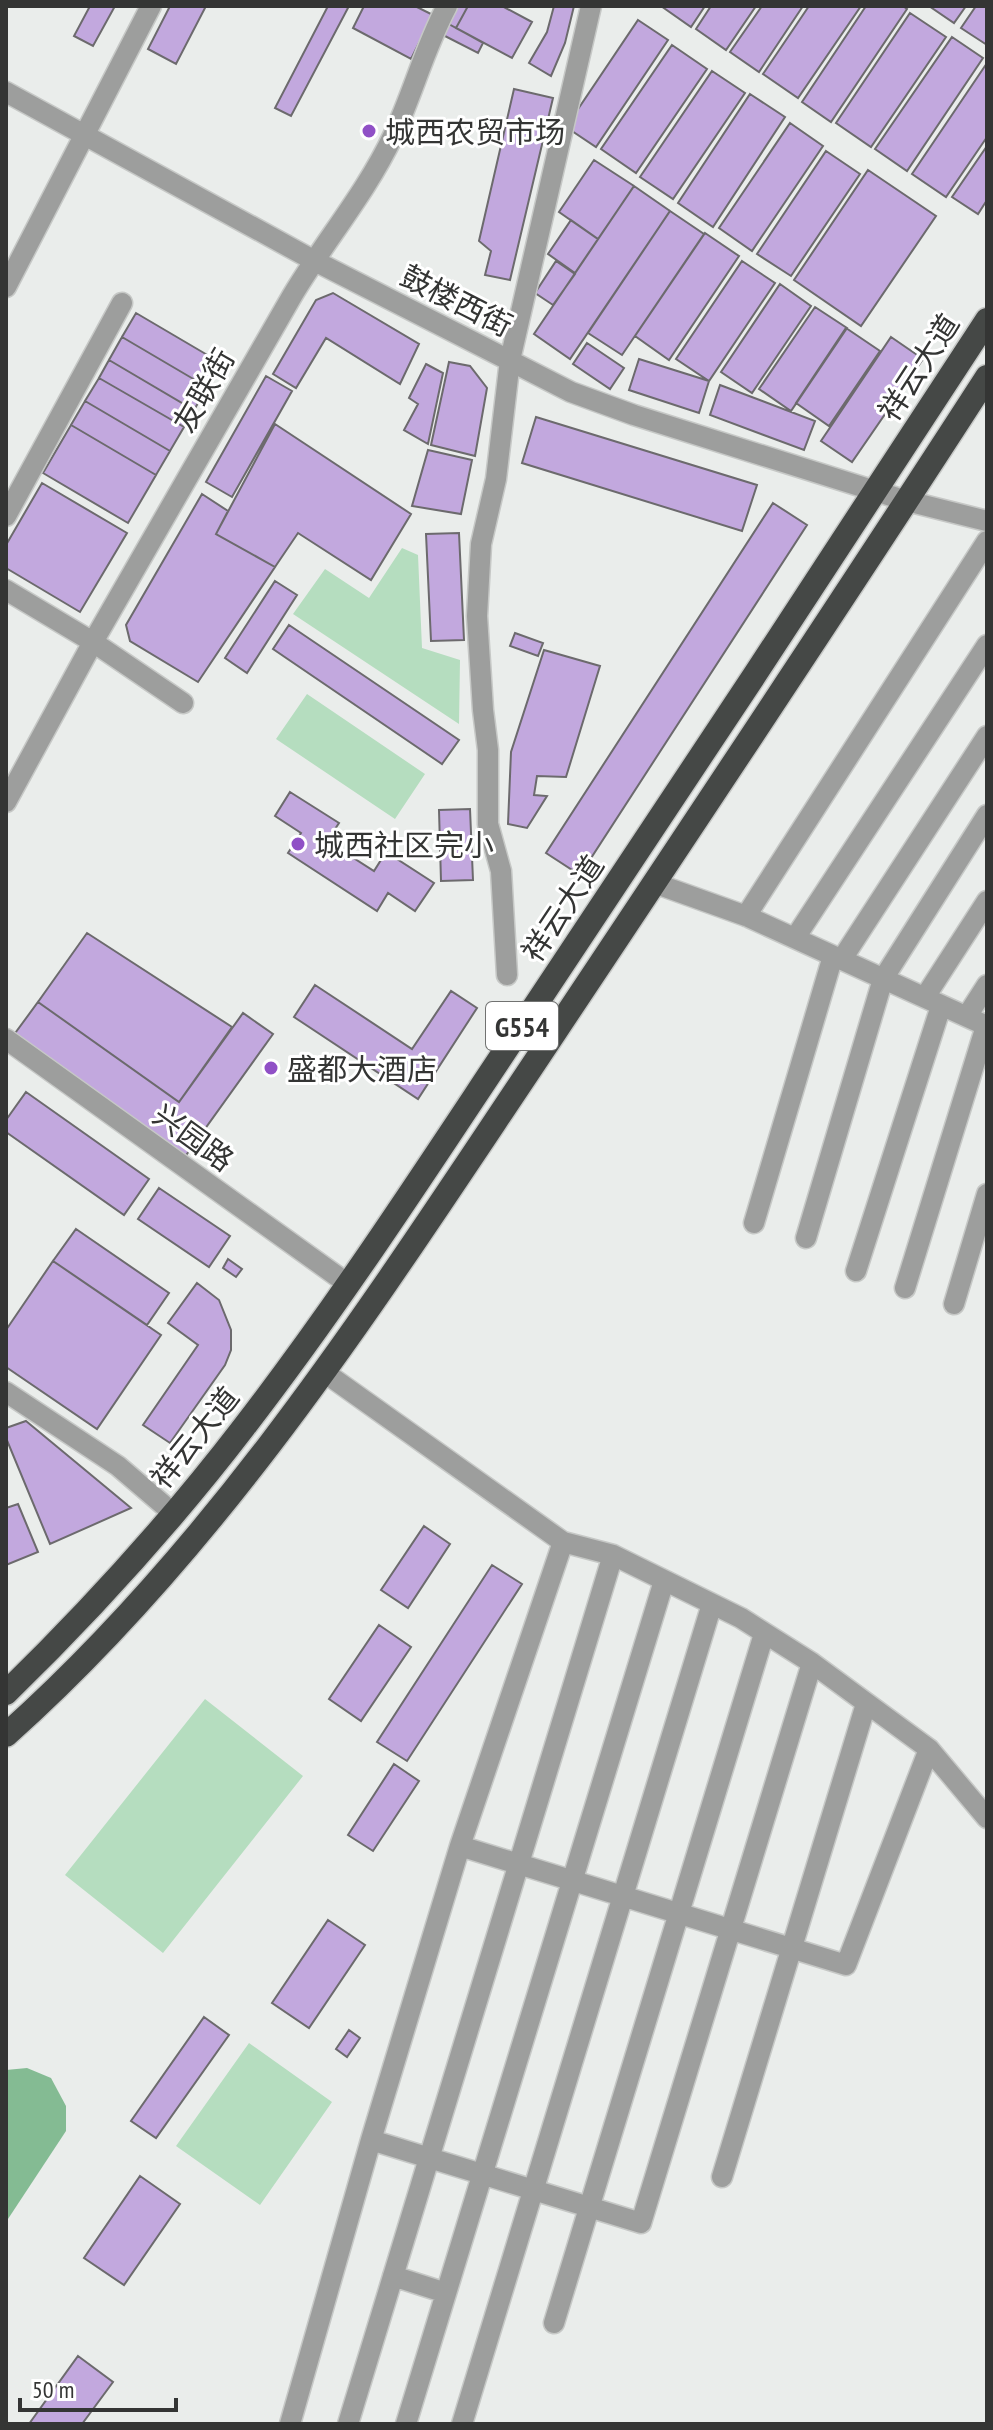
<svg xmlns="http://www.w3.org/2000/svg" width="993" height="2430" font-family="'PT Sans Narrow','Noto Sans SC',sans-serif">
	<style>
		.green { fill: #b5ddbf }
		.water { fill: #84bb93 }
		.building { fill: #c2a8de; stroke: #6c6a6d; stroke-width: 2 }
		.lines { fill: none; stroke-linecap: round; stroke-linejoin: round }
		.minor-casing { stroke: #c6c8c6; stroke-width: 23 }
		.highway-casing { stroke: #c6c8c6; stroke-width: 27 }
		.minor { stroke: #9d9e9d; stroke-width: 20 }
		.highway { stroke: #454846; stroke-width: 24 }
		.poi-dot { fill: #9050c6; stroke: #fff; stroke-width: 3 }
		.labels { text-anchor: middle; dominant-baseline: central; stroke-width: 6; stroke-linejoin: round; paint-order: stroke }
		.shield { fill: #fff; stroke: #717271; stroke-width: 2 }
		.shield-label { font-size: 28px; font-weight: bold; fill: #343534 }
		.poi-label { font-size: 30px; fill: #343534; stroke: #fff; text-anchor: start }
		.street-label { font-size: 30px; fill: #343534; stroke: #fff }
	</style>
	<rect width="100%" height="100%" fill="#eaedeb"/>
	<path class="green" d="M402 548 418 555 422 648 460 660 459 724 293 614 325 569 369 598Z
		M307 694 425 774 395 819 276 739Z
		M205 1699 303 1776 163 1953 65 1875Z
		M249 2043 332 2102 260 2205 176 2146Z"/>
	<path class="water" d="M27 2068 51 2078 66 2106V2131L6 2222V2070Z"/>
	<path class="building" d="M90 6H115L93 46 74 36Z
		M170 6H206L176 64 148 49Z
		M328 6H349L291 116 275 108Z
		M364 6H415L433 15 411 59 353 28Z
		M456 6H468L456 28 447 23Z
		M468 6H502L532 22 512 58 456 28Z
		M554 6H574L565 43 551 76 529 63 547 32Z
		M661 6H705L691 27Z
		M711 6H756L726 50 696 29Z
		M762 6H803L759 72 730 52Z
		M809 6H861L798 98 763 74Z
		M866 6H903L907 9 831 122 802 102Z
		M929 6H966L954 23Z
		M976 6H987V45L961 28Z
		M910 13 946 37 871 147 836 123Z
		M638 20 668 40 596 147 566 127Z
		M447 23 483 43 478 53 441 34Z
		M952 37 983 58 907 171 875 149Z
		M672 45 707 69 636 173 601 149Z
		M987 63V137L946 197 912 174Z
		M712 71 745 93 673 199 640 177Z
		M514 89 553 98 510 280 485 275 491 251 479 241Z
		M750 94 785 117 713 227 678 203Z
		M790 123 823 146 752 251 719 228Z
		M987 146V200L978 214 952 197Z
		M826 151 860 174 791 276 757 254Z
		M594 160 634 186 598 239 559 212Z
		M868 170 936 216 861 326 794 280Z
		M634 186 670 211 570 359 534 334Z
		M670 211 704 234 622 355 588 333Z
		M571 220 598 239 575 273 548 254Z
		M705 233 739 256 669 360 635 336Z
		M556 261 575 274 553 305 535 293Z
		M742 261 775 283 709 381 676 359Z
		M780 284 811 306 752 393 721 372Z
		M333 293 419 344 400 384 326 338 296 388 273 374 316 300Z
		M815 307 847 328 791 411 759 389Z
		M136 313 221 363 207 387 122 337Z
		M846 328 880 351 829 426 796 403Z
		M122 337 207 387 194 410 109 360Z
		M891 337 923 359 852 462 821 441Z
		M587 343 624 368 610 389 573 364Z
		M639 359 709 381 699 413 629 390Z
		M109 360 194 410 184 427 99 378Z
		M449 362 470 366 487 388 475 456 431 445Z
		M426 364 443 373 428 444 404 430 418 404 409 398Z
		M266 376 292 391 232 497 206 482Z
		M99 378 184 427 170 451 85 401Z
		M720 385 815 421 804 450 710 415Z
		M85 401 170 451 156 475 71 425Z
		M536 417 757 485 742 531 522 463Z
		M275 424 411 514 371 580 298 533 275 567 216 534Z
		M71 425 156 475 128 523 43 473Z
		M428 450 472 460 461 514 412 506Z
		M42 483 127 533 80 612 6 568V545Z
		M202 494 228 511 216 534 275 567 198 682 130 641 126 625Z
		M773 503 807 525 580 875 546 853Z
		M459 533 464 640 431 641 426 534Z
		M275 581 297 595 247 673 225 658Z
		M289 625 459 740 442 764 273 649Z
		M515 633 543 643 538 656 510 646Z
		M544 650 600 666 566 777 537 776 534 795 547 796 527 828 508 824 511 752Z
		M290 792 339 823 327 841 374 871 386 852 434 883 415 911 388 893 377 911 288 853 301 833 275 816Z
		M470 809 473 880 441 881 439 810Z
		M87 933 232 1027 179 1102 38 1002Z
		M315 985 412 1049 451 991 477 1008 418 1099 294 1017Z
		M38 1002 179 1102 243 1013 273 1034 184 1158 13 1036Z
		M26 1092 149 1179 124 1215 6 1132V1120Z
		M159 1188 230 1236 209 1267 138 1219Z
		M76 1229 169 1293 147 1325 53 1261Z
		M228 1259 242 1269 236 1277 223 1268Z
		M53 1261 161 1335 97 1429 6 1367V1330Z
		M197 1283 219 1300 231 1330V1350L225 1365 170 1443 143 1425 198 1345 168 1323Z
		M26 1421 131 1508 50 1544 6 1438V1428Z
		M18 1504 38 1552 6 1565V1508Z
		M424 1526 450 1544 408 1608 381 1590Z
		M492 1565 522 1584 407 1761 377 1742Z
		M379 1625 411 1647 361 1721 329 1699Z
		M394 1764 419 1781 373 1851 348 1835Z
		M328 1920 365 1945 309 2028 272 2003Z
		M204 2017 229 2035 156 2138 131 2121Z
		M349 2030 360 2038 347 2057 336 2049Z
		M140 2176 180 2204 124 2285 84 2258Z
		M78 2356 113 2382 82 2424H29Z"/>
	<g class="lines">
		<defs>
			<path id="minor" d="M6 92 313 260 571 392 634 415 907 501 987 521
				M6 287 151 6
				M6 516 122 303
				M6 590 93 642 183 703
				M6 802 93 642 292 296C324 242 366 193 393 136 413 93 425 47 447 6
				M654 883 746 916 987 1026
				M746 916 987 541
				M795 938 987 645
				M842 959 987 736
				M507 975 501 871 488 824V750L483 710 477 616 481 544 496 479 510 360 591 6
				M925 997 987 901
				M967 1016 987 985
				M6 1039 348 1284
				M754 1223 833 956
				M806 1238 883 979 987 815
				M856 1271 941 1006
				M905 1288 986 1026
				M954 1304 987 1194
				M324 1372 563 1542 613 1555 741 1618 812 1663 929 1749 987 1818
				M6 1392 118 1466 174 1514
				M460 1846 846 1965 929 1749
				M371 2140 641 2223 812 1663
				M722 2177 866 1704
				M393 2276 446 2293
				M554 2323 764 1634
				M290 2424 371 2140 460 1846 563 1542
				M348 2424 613 1555
				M406 2424 664 1581
				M462 2424 712 1604"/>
			<path id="highway" d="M6 1693C91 1610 172 1521 244 1427 346 1295 436 1154 529 1015 683 784 836 553 987 320
				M6 1735C217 1547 371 1307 527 1074 681 843 836 611 987 377"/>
		</defs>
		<use href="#minor" class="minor-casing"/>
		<use href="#highway" class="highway-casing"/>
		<use href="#minor" class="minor"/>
		<use href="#highway" class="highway"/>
	</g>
	<g class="poi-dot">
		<circle cx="369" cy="131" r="8"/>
		<circle cx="298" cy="844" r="8"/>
		<circle cx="271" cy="1068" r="8"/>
	</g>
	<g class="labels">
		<rect class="shield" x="486" y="1002" width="72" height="48" rx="6"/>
		<g class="shield-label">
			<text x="522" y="1026">G554</text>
		</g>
		<g class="poi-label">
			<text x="385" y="131">城西农贸市场</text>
			<text x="314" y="844">城西社区完小</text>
			<text x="287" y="1068">盛都大酒店</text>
		</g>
		<g class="street-label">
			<text transform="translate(457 300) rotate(27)">鼓楼西街</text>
			<text transform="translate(918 367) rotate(-57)">祥云大道</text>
			<text transform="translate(203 390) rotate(-60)">友联街</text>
			<text transform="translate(562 908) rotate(-56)">祥云大道</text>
			<text transform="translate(194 1137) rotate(36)">兴园路</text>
			<text transform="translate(194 1437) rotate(-51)">祥云大道</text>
		</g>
	</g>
	<rect width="993" height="2430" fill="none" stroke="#343534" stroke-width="16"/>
	<path d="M20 2398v12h156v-12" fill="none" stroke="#343534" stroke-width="4"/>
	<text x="32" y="2398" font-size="24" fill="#343534" stroke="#ffffff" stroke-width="6" paint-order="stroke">50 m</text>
</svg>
